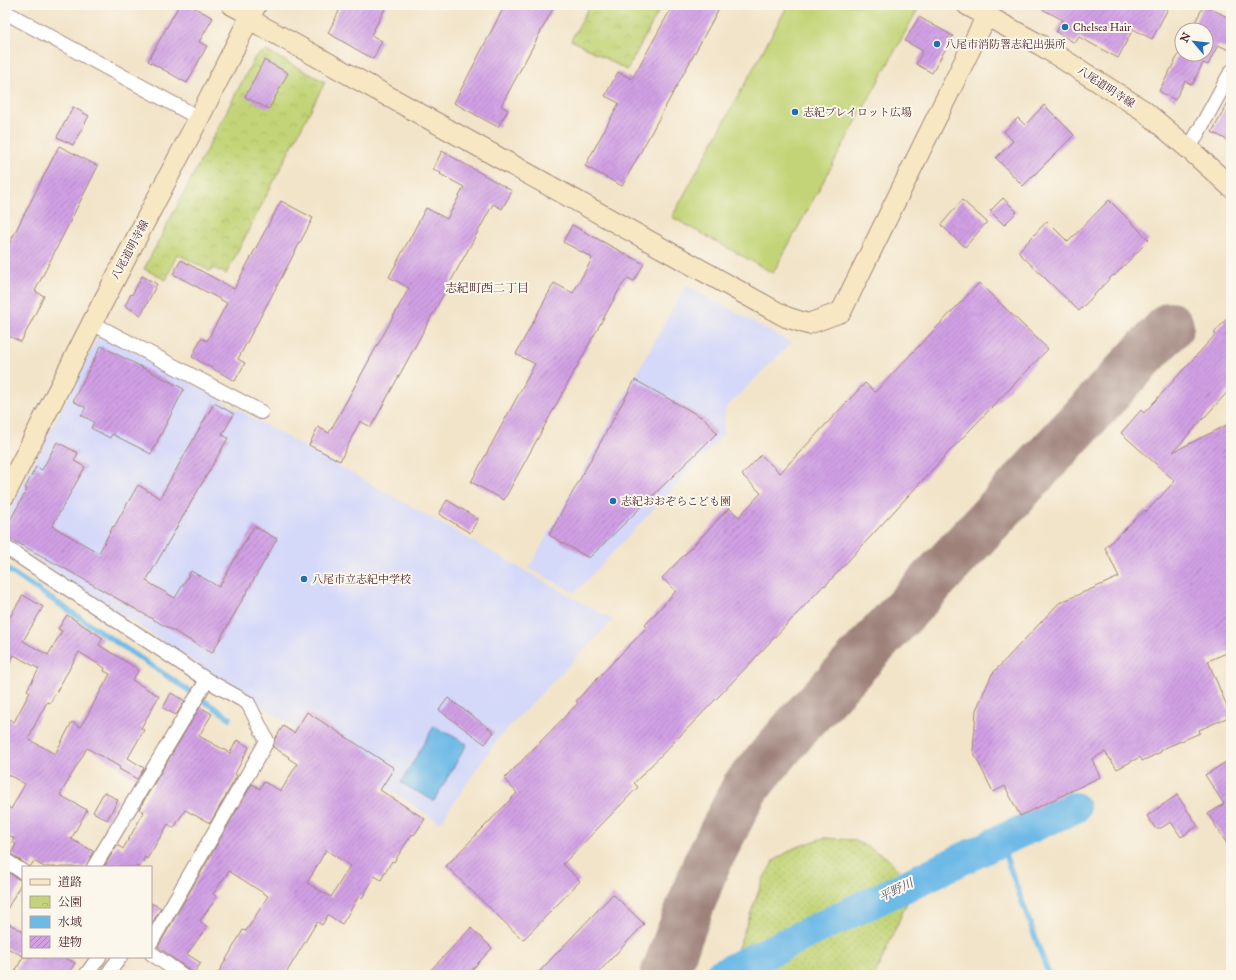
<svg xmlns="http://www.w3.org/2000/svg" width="1236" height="980" font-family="'IM FELL Great Primer','Noto Serif JP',serif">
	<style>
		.built { fill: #d4d8f9 }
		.grass { fill: url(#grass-dots); stroke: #867a51 }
		.park { fill: url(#park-crowns); stroke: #867a51 }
		.garden { fill: #c2d477; stroke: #867a51 }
		.water { fill: #6ebae7; stroke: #5c6c89 }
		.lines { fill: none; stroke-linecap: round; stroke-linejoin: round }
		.stream { stroke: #6ebae7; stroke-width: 5.5 }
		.river { stroke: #6ebae7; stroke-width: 32 }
		.taxiway { stroke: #9e827a; stroke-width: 48 }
		.building { fill: url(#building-hatch); fill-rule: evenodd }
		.street-casing { stroke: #9e827a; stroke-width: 16 }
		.secondary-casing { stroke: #9e827a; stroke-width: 22 }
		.street { stroke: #fff; stroke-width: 14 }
		.secondary { stroke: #f7e8c3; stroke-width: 20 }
		.poi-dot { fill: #1f6fb2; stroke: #fbf7ec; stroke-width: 1.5 }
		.labels { text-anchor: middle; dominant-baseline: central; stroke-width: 4; stroke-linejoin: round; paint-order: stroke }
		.poi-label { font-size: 11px; fill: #4a1f2b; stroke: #fbf7ec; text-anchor: start }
		.street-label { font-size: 11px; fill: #4a1f2b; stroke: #fbf7ec }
		.neighbourhood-label { font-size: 12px; fill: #4a1f2b; stroke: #fbf7ec }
		.water-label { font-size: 12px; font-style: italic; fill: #57556d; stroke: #fbf7ec }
	</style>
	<defs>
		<pattern id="grass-dots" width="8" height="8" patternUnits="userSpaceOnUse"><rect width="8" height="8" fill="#c2d477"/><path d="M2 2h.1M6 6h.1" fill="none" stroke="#a8b667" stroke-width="1.8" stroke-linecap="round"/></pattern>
		<pattern id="park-crowns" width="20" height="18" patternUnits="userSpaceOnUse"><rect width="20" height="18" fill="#c2d477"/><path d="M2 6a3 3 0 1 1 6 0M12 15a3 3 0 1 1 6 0" fill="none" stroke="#a8b667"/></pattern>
		<pattern id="building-hatch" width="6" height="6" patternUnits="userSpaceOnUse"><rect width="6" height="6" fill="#d1a0e5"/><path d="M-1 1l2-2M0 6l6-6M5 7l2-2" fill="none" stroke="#ac82ba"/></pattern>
	</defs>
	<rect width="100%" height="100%" fill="#fbf7ec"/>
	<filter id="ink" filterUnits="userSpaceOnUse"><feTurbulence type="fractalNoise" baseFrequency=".025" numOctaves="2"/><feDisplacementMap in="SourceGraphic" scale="8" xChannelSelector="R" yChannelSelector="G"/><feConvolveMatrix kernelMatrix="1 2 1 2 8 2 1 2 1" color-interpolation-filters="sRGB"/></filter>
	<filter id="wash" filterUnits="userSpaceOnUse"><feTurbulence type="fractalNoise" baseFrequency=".012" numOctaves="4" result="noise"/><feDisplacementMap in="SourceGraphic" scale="16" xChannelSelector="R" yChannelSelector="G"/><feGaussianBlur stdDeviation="0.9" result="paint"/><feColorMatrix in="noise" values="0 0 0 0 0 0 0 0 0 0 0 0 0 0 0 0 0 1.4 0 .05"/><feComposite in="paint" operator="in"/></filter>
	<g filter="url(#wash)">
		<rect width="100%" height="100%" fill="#f2e4c9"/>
		<path class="built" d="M686 285 791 343 725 409 723 435 575 593 529 568Z
			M100 332 613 620 498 738 440 823 5 538V520Z"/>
		<path class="grass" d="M824 838 854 840 886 857 903 875 909 889 908 900 875 975H728L764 877 774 861 794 848Z"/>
		<path class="park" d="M590 5H662L627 70 571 40Z
			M266 51 325 82 226 274 214 268 210 271 177 254 166 280 144 269 255 57Z"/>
		<path class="garden" d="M788 5H914L919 7 773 273 672 217Z"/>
		<path class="water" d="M434 726 467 744 434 801 401 783Z"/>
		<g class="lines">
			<path class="stream" d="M5 568 230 718
				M1000 841 1049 975"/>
			<path class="river" d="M720 975 1000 841 1074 808"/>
			<path class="taxiway" d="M664 975 706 865 745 788 799 724 1170 326"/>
		</g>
		<g id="blocks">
			<path class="building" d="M179 5H190L213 18 199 42 207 46 187 83 148 61Z
				M342 5H387L371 35 382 41 373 59 328 33Z
				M505 5H555L501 106 508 110 498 127 454 103Z
				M673 5H721L622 186 585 166 619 103 605 96 618 72 632 79Z
				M1034 5H1170L1152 39 1133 29 1118 58 1079 37 1075 43 1056 32 1063 20Z
				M1204 5 1231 19V51L1218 45 1208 65 1203 63 1192 85 1185 81 1175 100 1159 91 1182 48V54H1206V30H1191Z
				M919 17 953 36 932 73 916 64 923 51 905 41Z
				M264 60 288 73 269 109 245 97Z
				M1231 97V142L1212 132Z
				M1044 105 1074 135 1023 186 996 158 1013 141 1004 131 1018 118 1025 125Z
				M73 107 89 116 73 145 57 137Z
				M59 146 98 166 35 291 44 296 21 342 5 334V252Z
				M442 151 512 191 502 209 493 204 371 427 360 421 340 461 309 445 318 427 329 433 409 288 389 277 426 208 447 219 464 187 440 174 441 173 433 169Z
				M1003 198 1017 212 1004 225 990 211Z
				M962 200 987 222 965 247 941 225Z
				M1109 200 1149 240 1114 276 1113 275 1079 311 1018 252 1047 221 1068 242Z
				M281 201 313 218 238 359 245 363 235 381 192 357 201 338 207 341 227 303 173 274 181 260 234 289Z
				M572 225 644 264 634 281 628 278 620 288 504 500 471 482 535 364 516 354 554 283 573 293 592 259 591 257 563 242Z
				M142 276 157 284 141 315 125 306 131 294 132 295Z
				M979 283 1048 349 944 457 825 586 824 585 720 695 634 783 638 787 563 864 580 881 523 940 446 866 517 793 504 779 578 703 576 701 647 627 645 625 676 591 662 578 729 508 739 517 761 493 742 475 761 455 780 473 865 383 875 392Z
				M1231 314V388L1173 452 1231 423V651L1208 661 1231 716 1199 730 1200 733 1160 750 1161 752 1142 761 1140 757 1117 769 1105 752 1092 759 1100 777 1020 816 1005 786 993 792 973 751 976 710 992 674 1059 603 1119 577 1105 548 1145 510 1146 512 1175 481 1121 433 1141 410 1144 413 1216 334 1214 333Z
				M101 346 184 389 151 454 112 434 110 438 91 428 94 422 81 415 86 408 73 401Z
				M635 380 705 419 717 433 589 558 549 535Z
				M214 403 234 414 222 435 228 438 146 581 175 598 191 571 219 587 254 526 277 539 212 653 62 567 5 536V530L27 489 25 488 36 467 42 470 57 442 78 453 74 461 85 467 52 526 99 553 113 526 114 527 138 485 160 498Z
				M447 500 478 519 470 533 439 514Z
				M23 595 43 607 23 641 48 655 62 631 58 629 67 615 103 638 99 645 139 670 132 680 159 696 141 728 144 730 128 758 144 768 137 779 119 769 120 767 87 748 60 795 87 810 71 839 93 851 86 867H44L34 861 30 867 11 854 16 844 12 842 14 838 5 833V805L11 809 25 784 5 773V716L14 722 30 692 27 690 39 669 14 655 5 671V625ZM79 652 105 668 104 671 110 674 84 721 80 727 72 722 55 754 28 739 32 733 31 732 47 702 50 703Z
				M171 693 185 701 176 715 163 708Z
				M448 698 494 732 485 744 439 710Z
				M200 707 212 714 199 736 230 753 237 740 249 747 235 774 237 776 210 823 185 810 174 828 168 824 147 859 145 857 140 867H104L117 845 123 849 144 812 139 809Z
				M307 712 394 768 380 790 425 819 414 835 412 834 394 862 392 861 381 880 375 876 362 898 359 896 342 924 328 915 322 925 317 922 285 975H217L243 930 246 931 268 896 229 871 213 894 217 897 200 921 207 927 187 954 201 963 193 974 187 968 158 947 252 784 260 789 264 782 281 791 297 764 288 758 289 757 273 747 275 739 283 726 294 733ZM326 850 350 866 331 897 307 883Z
				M1231 759V850L1208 814 1224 804 1205 775Z
				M104 792 118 800 107 820 93 812Z
				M1177 795 1198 826 1181 837 1171 822 1161 828H1155L1147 816Z
				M5 870 18 879 23 880 5 913Z
				M613 894 644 924 596 975H536Z
				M151 903 161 908 151 925Z
				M5 922 23 931V956L5 947Z
				M471 928 492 948 467 975H426Z
				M23 957H64L75 963 68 975H13Z"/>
		</g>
	</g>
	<g filter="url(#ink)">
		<use href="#blocks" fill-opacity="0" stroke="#9e827a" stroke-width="1"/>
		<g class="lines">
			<defs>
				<path id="street" d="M5 12 199 118
					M1189 149 1231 72
					M92 323 261 412
					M5 547 207 680 248 703 267 741 151 942
					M5 860 23 872
					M94 867 207 680
					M151 953 182 975
					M86 975 99 957
					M107 975 120 957"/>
				<path id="secondary" d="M232 5 251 15
					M967 5 1042 46 1143 110 1189 149 1231 187
					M249 19 786 317 808 324 841 312 987 15
					M5 495 92 323 199 118 256 5"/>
			</defs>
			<use href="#street" class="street-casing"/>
			<use href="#secondary" class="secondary-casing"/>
			<use href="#street" class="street"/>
			<use href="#secondary" class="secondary"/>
		</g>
	</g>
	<g class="poi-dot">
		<circle cx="1065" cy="27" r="4"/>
		<circle cx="937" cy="44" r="4"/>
		<circle cx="795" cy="112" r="4"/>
		<circle cx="613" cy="501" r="4"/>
		<circle cx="304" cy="579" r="4"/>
	</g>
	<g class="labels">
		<g class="poi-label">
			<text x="1073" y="27">Chelsea Hair</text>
			<text x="945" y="44">八尾市消防署志紀出張所</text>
			<text x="803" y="112">志紀プレイロット広場</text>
			<text x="621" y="501">志紀おおぞらこども園</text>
			<text x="312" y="579">八尾市立志紀中学校</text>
		</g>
		<g class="street-label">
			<text transform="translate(1106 87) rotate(33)">八尾道明寺線</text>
			<text transform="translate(130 250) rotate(-62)">八尾道明寺線</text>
		</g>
		<g class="neighbourhood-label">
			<text x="487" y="288">志紀町西二丁目</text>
		</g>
		<g class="water-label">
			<text transform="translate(896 890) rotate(-26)">平野川</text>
		</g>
	</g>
	<rect width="1236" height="980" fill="none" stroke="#fbf7ec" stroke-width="20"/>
	<rect x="22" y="866" width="130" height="92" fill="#fbf7ec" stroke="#b4a19f"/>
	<rect x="30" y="879" width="20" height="6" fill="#f7e8c3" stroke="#b4a19f"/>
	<text x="58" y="886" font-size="12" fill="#4a1f2b">道路</text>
	<rect x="30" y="896" width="20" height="12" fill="url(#park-crowns)" stroke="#b4a19f"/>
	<text x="58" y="906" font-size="12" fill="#4a1f2b">公園</text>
	<rect x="30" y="916" width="20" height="12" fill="#6ebae7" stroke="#b4a19f"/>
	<text x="58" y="926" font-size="12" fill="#4a1f2b">水域</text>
	<rect x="30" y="936" width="20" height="12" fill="url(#building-hatch)" stroke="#b4a19f"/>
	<text x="58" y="946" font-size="12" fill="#4a1f2b">建物</text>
	<g transform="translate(1194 42) rotate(298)"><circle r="19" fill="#fbf7ec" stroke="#b4a19f"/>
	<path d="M0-3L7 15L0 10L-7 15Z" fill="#1f6fb2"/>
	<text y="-6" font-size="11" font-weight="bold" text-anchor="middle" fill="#4a1f2b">N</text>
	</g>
</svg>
